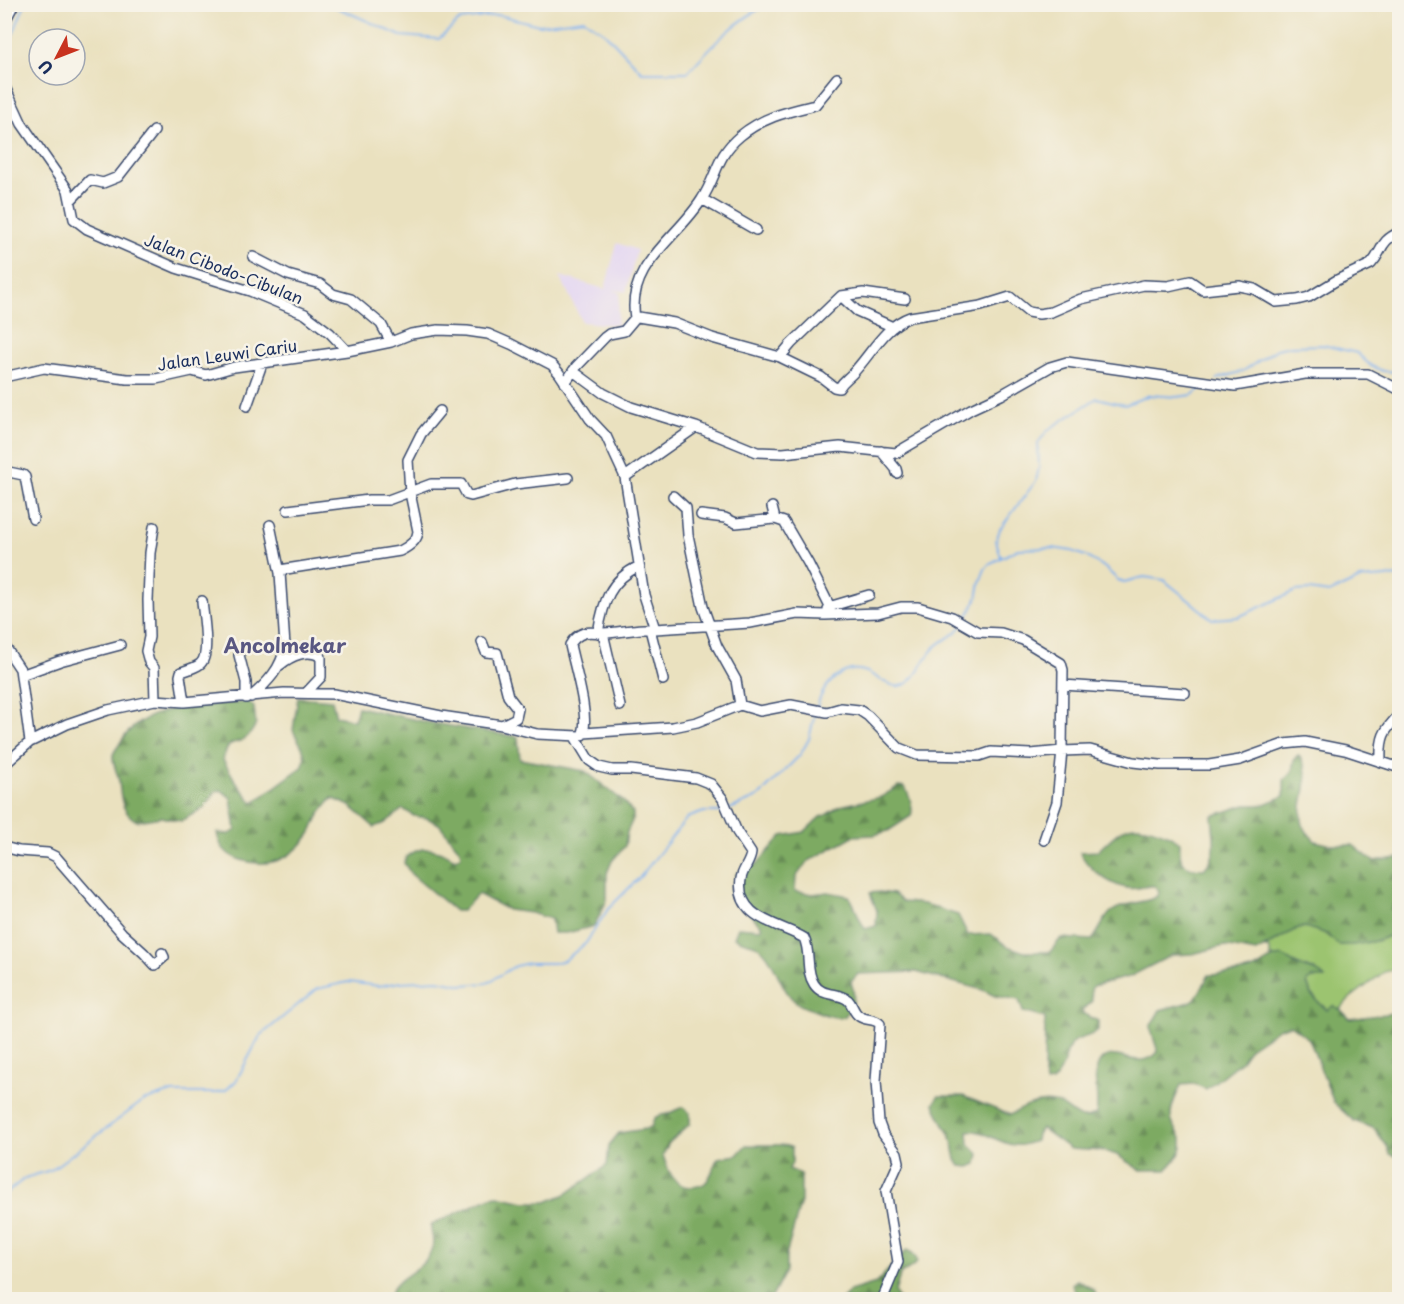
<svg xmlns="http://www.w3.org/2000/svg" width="1404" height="1304" font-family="'Playpen Sans',sans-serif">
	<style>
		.built { fill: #e2d4f3 }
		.green { fill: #9cc470; stroke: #5c7a67; stroke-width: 1.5 }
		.forest { fill: url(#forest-firs); stroke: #4c6c60; stroke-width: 1.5 }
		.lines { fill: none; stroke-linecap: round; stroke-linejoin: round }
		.stream { stroke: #82b2ed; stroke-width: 2 }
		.minor-casing { stroke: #3a4a6d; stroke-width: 12 }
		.minor { stroke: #fff; stroke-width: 9 }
		.labels { text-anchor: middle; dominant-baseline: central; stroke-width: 5; stroke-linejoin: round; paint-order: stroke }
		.street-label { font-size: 16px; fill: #1b2f5e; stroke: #f7f3e8 }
		.quarter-label { font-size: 20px; font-weight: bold; fill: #595782; stroke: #f7f3e8 }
	</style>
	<defs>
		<pattern id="forest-firs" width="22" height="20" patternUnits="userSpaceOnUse" patternTransform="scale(1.5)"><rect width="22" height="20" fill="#7daa62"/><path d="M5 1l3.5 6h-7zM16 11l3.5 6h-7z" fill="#668b54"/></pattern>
	</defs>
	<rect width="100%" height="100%" fill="#f7f3e8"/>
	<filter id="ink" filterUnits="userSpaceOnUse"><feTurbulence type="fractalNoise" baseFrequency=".0167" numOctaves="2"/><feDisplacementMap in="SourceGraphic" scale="12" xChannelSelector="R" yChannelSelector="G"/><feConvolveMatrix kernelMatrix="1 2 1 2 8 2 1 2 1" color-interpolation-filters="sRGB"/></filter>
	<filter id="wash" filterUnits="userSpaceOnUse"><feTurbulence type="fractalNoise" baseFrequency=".008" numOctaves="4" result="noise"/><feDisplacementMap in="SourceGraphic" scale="24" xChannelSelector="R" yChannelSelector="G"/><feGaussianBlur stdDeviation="1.35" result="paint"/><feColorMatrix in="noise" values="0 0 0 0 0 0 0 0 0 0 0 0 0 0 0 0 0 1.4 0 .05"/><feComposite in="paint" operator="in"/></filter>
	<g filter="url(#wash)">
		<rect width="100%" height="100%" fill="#eae1bf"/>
		<path class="built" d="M617 243 637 250 626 292 612 290 620 293 617 325 582 322 560 276 605 289Z"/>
		<path class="green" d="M1305 927 1324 933 1339 945 1376 941 1388 936H1395L1399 942V956L1393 963 1394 970 1384 972 1349 999 1340 1009 1333 1006 1327 1010 1311 994 1307 982 1312 978 1315 970C1297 967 1289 956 1270 957V949L1265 948 1292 931Z"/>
		<path class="forest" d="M298 697 332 700 336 716 354 720 358 707 426 722 518 737 520 759 585 771 624 802 633 813V819L627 832 625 846 612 861 607 873V900L594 926 567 933H553L551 919 531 913 508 910 478 894 462 911H455L411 874 404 863 406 857C423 844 437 848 455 859L461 856 460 850 439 824 427 818 414 816 403 809 385 823 374 827 350 806 332 798C328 804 322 810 318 817 315 822 314 828 310 834 293 858 270 869 241 860 228 856 219 847 217 833L230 834 236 830 231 798 221 790 215 792 204 808 181 821 161 817 137 821C121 813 121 798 119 782 118 774 112 763 113 755 114 751 118 747 120 743 146 700 205 706 249 702L254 707 256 724C254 728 251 734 247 737 234 748 230 734 223 760L236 782 253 803 302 767C310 752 298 743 293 730Z
			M1298 755C1317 775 1296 801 1303 825 1305 831 1311 836 1315 841L1332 845H1353L1373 861 1399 858V942L1395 936H1388L1376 941 1353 945H1339L1324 933 1305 927 1298 928 1256 952 1224 946 1192 954 1172 955 1129 977 1093 986 1091 990 1092 1001 1082 1010 1083 1013 1098 1021V1030C1090 1038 1079 1037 1072 1043 1065 1050 1066 1070 1052 1082L1046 1083 1044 1076 1045 1018 1023 1012 1019 1000 995 996 983 990 916 972 858 974 851 982C856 995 854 1007 844 1017 832 1018 824 1014 813 1010 807 1008 800 1006 796 1002 781 992 776 960 759 947 751 941 743 944 734 937L738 927 761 929V925C742 908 736 900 736 874L757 864 782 836 804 832 820 817 826 815 840 806 881 797 899 786 905 787C909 795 914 807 911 816L888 831 874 835 853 836 807 862 796 877 795 891 813 894 828 892 849 896C856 906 858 918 865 929L876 926 877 911 870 893 880 892 893 894 904 902 924 904 958 915 968 935 991 934 1007 946 1024 952H1050L1061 938 1092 940C1100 931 1103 919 1111 912 1124 902 1142 904 1156 897L1159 892 1155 886C1146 885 1136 890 1127 888 1109 885 1087 868 1080 852L1098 851C1106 843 1117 831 1129 827 1142 823 1169 833 1180 842 1179 864 1182 868 1204 869 1220 853 1213 836 1212 816L1245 805H1262L1284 796V780L1292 772 1294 759Z
			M1282 956C1289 959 1293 963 1299 966 1309 971 1318 969 1325 978H1312L1307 982 1311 995 1327 1010 1333 1006 1340 1009 1350 1019 1399 1012V1157L1390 1154 1387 1146 1373 1128 1354 1121 1334 1103 1309 1039 1290 1025 1278 1029 1250 1048 1241 1061 1206 1089 1194 1084 1181 1085C1177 1095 1170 1106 1171 1117 1171 1125 1178 1130 1181 1138 1186 1150 1174 1162 1166 1170H1140L1117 1155 1104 1151 1070 1149 1041 1128 1037 1134 1036 1141C1032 1142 1026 1144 1022 1145 1003 1148 986 1129 968 1131L969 1144 979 1154 977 1164 970 1167 960 1166C954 1160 955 1152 953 1144 949 1130 939 1118 934 1104L938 1096H963L1010 1115C1024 1107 1037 1100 1054 1103 1071 1105 1076 1127 1096 1114 1100 1098 1091 1078 1099 1063 1111 1042 1139 1074 1158 1052L1150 1027 1160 1010 1190 1002 1196 998 1209 975C1223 974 1238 974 1252 970 1264 965 1267 958 1282 956Z
			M683 1107 690 1113V1124L669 1143 663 1155C667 1169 674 1188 692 1187 697 1186 702 1186 705 1183 712 1177 713 1166 718 1158L737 1155 746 1145C760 1146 780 1142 792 1148V1163L789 1169 801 1174V1202L786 1255V1270L771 1299 391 1300 389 1298C395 1273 424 1274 432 1248 435 1240 430 1233 431 1225L491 1197 498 1196 525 1202H546L566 1194 607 1165 609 1145 619 1133 646 1129 652 1126C653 1115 658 1116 667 1114 672 1112 678 1109 683 1107Z
			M907 1250C914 1253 916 1256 917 1263L900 1275 895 1292 899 1299 842 1300 850 1291 876 1283Z
			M1077 1280 1094 1290 1098 1299H1079L1072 1284Z"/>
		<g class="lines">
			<path class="stream" d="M329 4 401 36 439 39 460 20 499 15 539 25 584 19 605 33 642 72H688C712 45 736 20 769 4
				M4 39 13 34 25 4
				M1217 379 1243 371 1277 349 1290 346 1323 345 1357 353 1371 366 1383 371 1400 372
				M1001 557 996 541 1000 529 1036 481 1039 468 1038 443 1048 430 1097 398 1125 405 1150 395 1177 397 1192 395 1206 385
				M965 621 977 599 980 582 985 569 989 564 1018 549 1052 548 1072 551 1085 556 1104 567 1118 580 1124 582 1144 577 1164 580 1212 619 1238 617 1296 591 1309 590 1329 593 1360 579 1400 576
				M817 707C822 687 842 662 867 672 876 676 890 688 900 686 914 684 922 663 930 653 938 641 954 637 962 626
				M730 809 758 797 800 755 809 739 815 713
				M4 1195 25 1178 51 1170 143 1101 169 1093H216L226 1090 236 1081 260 1036 317 989 348 982 379 986 401 982 438 980 463 985 487 983 515 966 529 963H554L565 960 586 943 608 909 641 876 687 818 704 812H725"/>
		</g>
	</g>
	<g filter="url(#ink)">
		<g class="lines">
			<defs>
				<path id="minor" d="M4 23 14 4
					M4 85 22 124 68 190 74 219 87 229 176 268 250 291 305 314 330 333 347 351 391 342 411 334 438 330 467 331 488 334 511 344 552 365 559 373 590 419 606 436 625 477 644 595 655 629C638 627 621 633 603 633 597 633 590 631 584 633 578 635 573 639 570 645 574 665 591 719 582 735L579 736 537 734 502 725 441 716 334 694 284 693 184 702 155 700 108 710 67 724 30 742 4 765
					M702 199 756 230
					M71 200 90 180 103 183 118 177 154 131
					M253 257 288 275 320 284 333 294 351 299 381 324 391 342
					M841 296 857 311 893 327
					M635 318C626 265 678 238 702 199 717 176 716 156 740 136 763 117 786 112 815 105L837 78
					M780 357 791 344 841 296 863 293 905 299
					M573 371 603 393 631 407 696 427 757 452 783 453 840 447 896 453 971 409 1001 395 1050 367 1067 362 1235 386 1305 374H1368L1400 390
					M4 377 44 368 127 379H156L192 371 206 375 234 367 347 351
					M565 383 576 367 605 337 609 334 624 331 635 318 638 317 674 323 712 338 780 357 821 377 834 387 839 388C843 381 846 380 852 374 870 356 884 326 910 317L981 306 1010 297 1028 312 1039 314 1051 312 1081 299 1144 285 1168 286 1190 281 1203 290 1239 286 1254 289 1276 302 1297 300 1309 297 1337 280 1371 264C1384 250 1378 242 1400 232
					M247 406 262 364
					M881 451 896 469 897 473
					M4 471 23 475 25 477 33 519
					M625 477 696 427
					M772 507 775 519
					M288 510 369 500H388L431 484H461L467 495 471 496 515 484 568 478
					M701 515 725 518 736 523 775 519 784 522 808 563 830 607
					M154 527 150 553 148 600 149 637 146 651 149 662 154 668 155 700
					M280 570 400 551C408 547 418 541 418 531L410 493 408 460 421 434 440 411
					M828 610 832 606 869 595
					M650 629 663 680
					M655 629 750 623 797 614 825 615 878 613 901 607H918L952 617 978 632 1001 633 1023 640 1061 663 1063 670 1062 751 1090 750 1133 762 1160 765H1209L1240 760 1284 744 1305 742 1345 750 1400 768
					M598 633C603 602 610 580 639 566
					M603 633 620 706
					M482 642 486 652 497 653 508 696 518 709 516 718 502 725
					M4 645 20 669 30 742
					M239 655 246 682V698
					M280 665C291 656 308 648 321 657V677L306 693
					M21 675 60 661 120 645
					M1063 685 1185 693
					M251 697C267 683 282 668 285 646L280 573 270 525
					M184 702 180 676 181 672C187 670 195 668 200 664 211 656 203 614 202 601
					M740 705 760 711 791 705 827 712 841 708 859 710 868 716 899 748 917 755 979 756 991 752 1031 754 1062 751 1057 802 1044 840
					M584 733 673 727 697 722 740 705 736 680 717 646 703 607 688 535 686 508 673 496
					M575 737 589 760 599 767 612 770H631L696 778 711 784 723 799 737 832 751 853C750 863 742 870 741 879 735 919 779 923 804 938 811 952 805 971 814 984 822 997 838 992 848 1000 853 1005 853 1012 859 1016 866 1021 875 1018 880 1024L876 1081 879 1123 883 1134 897 1153 899 1162 886 1191 898 1262 882 1300
					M1381 761C1380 738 1383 731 1400 714
					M4 847 19 851 48 853 56 857 122 933 144 953 155 965 164 957 162 953"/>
			</defs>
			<use href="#minor" class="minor-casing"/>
			<use href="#minor" class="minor"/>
		</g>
	</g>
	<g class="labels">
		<g class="street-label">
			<text transform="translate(224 268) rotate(21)">Jalan Cibodo-Cibulan</text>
			<text transform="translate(227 354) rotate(-8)">Jalan Leuwi Cariu</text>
		</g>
		<g class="quarter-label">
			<text x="285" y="645">Ancolmekar</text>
		</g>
	</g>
	<rect width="1404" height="1304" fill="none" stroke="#f7f3e8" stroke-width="24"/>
	<g transform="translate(57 57) rotate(228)"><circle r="28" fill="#f7f3e8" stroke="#9fa5b1" stroke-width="1.5"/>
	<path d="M0-4.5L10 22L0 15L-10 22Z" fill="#c8321e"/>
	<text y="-9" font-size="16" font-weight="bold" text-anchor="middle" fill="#1b2f5e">U</text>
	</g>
</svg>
